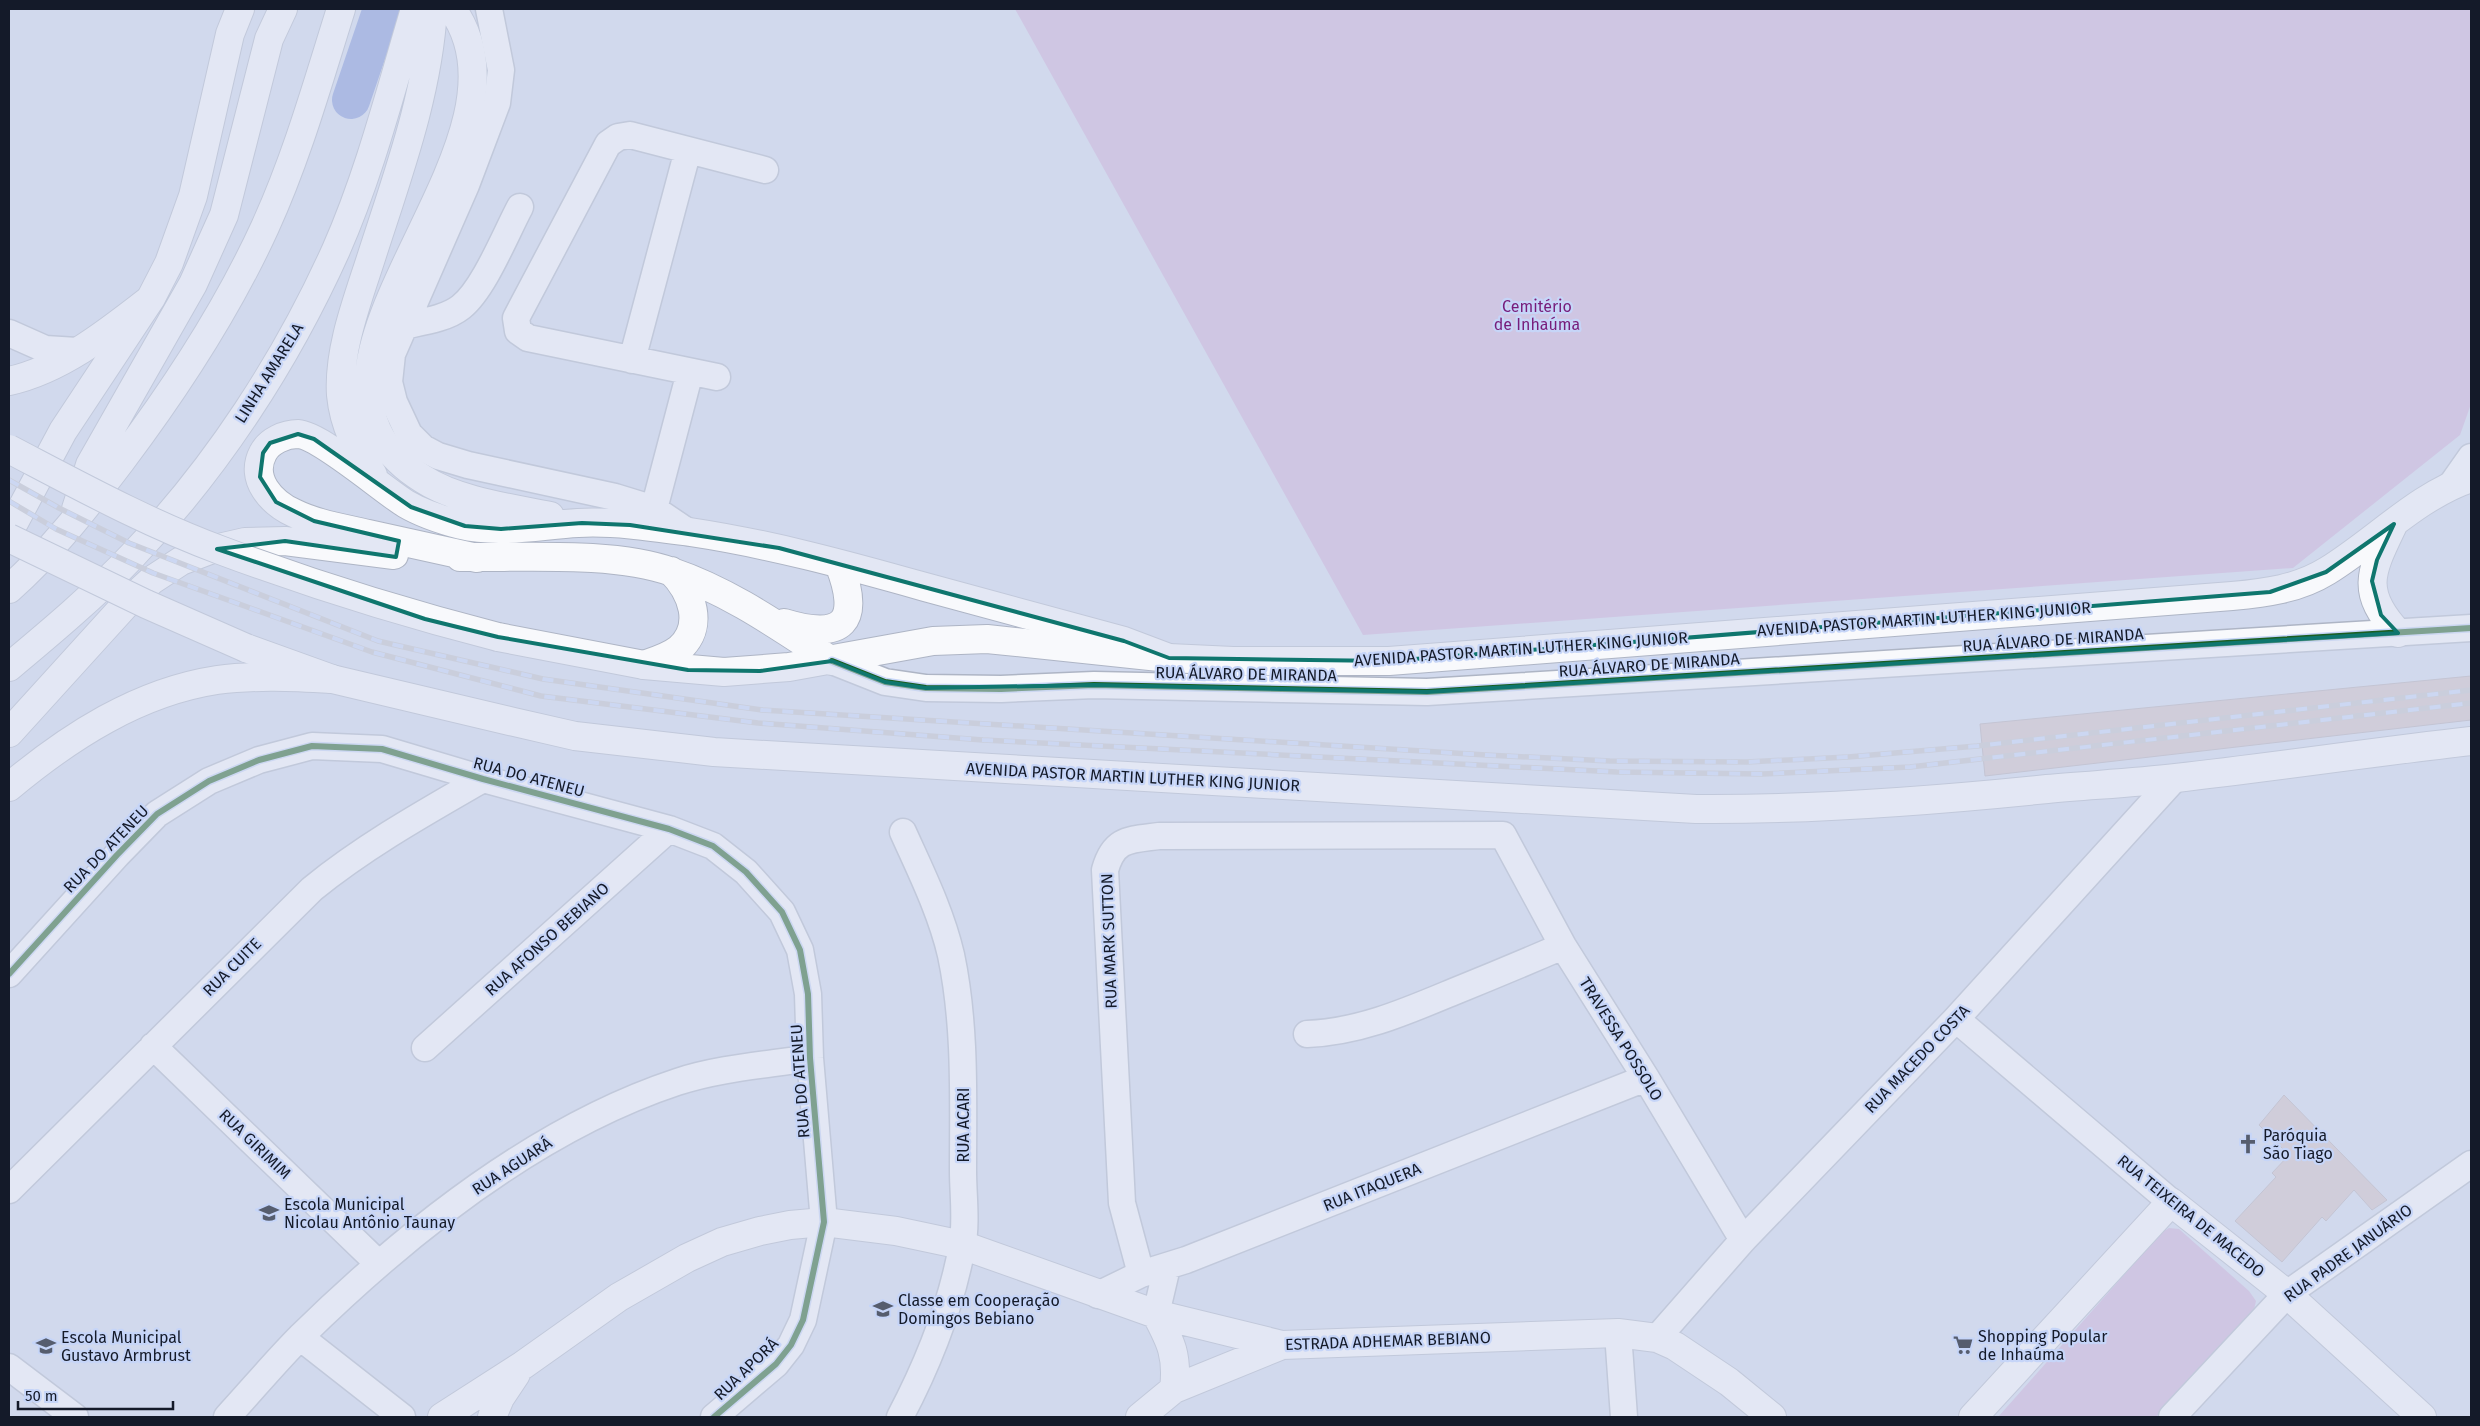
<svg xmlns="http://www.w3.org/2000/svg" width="2480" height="1426" font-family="'Fira Sans',sans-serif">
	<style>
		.green { fill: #ccb0d8 }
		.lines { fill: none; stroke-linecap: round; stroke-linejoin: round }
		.river { stroke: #7e96d8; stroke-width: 38 }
		.building { fill: #cfbec4; stroke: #b2acb4 }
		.minor-casing { stroke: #aeb5c5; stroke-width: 29 }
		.major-casing { stroke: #aeb5c5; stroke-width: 30 }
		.highway-casing { stroke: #aeb5c5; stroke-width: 30 }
		.minor { stroke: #f8f9fc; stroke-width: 26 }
		.major { stroke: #f8f9fc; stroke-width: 28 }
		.highway { stroke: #f8f9fc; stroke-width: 28 }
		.rail-casing { stroke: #c0c2c8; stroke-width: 5.5 }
		.rail { stroke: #c6d5f8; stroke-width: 4; stroke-dasharray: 11; stroke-linecap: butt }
		.major-bridge-casing { stroke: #aeb5c5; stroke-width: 30; stroke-linecap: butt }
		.major-bridge { stroke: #f8f9fc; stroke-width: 28 }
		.cycleway-casing { stroke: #c6d5f8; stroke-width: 9 }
		.cycleway { stroke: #1b5e20; stroke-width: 6 }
		.marked { fill: none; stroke: #0f766e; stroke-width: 4; stroke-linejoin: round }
		.labels { text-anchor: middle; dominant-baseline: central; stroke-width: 4.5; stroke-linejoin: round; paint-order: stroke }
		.park-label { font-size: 16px; fill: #771c7a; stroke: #c6d5f8 }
		.street-label { font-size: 16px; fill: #141a29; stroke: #c6d5f8 }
		.poi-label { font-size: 16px; fill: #141a29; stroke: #c6d5f8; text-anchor: start }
	</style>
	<rect width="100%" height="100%" fill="#d1d9ed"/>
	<path class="green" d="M1015 9H2471V404L2460 435 2293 568 1363 635Z
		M2169 1228 2179 1229 2249 1291 2256 1301 2253 1314 2156 1417H1998L2162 1232Z"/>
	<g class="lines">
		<path class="river" d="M351 100 382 9"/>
	</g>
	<path class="building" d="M2471 676V720L1985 776 1980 724Z
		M2284 1095 2387 1200 2372 1210 2354 1190 2326 1221 2322 1217 2282 1262 2235 1221 2276 1177 2272 1173 2289 1155 2259 1125Z"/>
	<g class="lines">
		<defs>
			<path id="minor" d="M489 9 501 70 497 103 466 185 392 354 389 382 394 402 409 434 423 448 438 456 468 465 615 497 654 509 688 532
				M403 326C421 322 446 319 461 307 484 289 506 233 520 207
				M9 333 45 349 77 351
				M632 360 688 150
				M717 377 528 338 518 331 516 318 608 144 618 137 630 135 765 170
				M2452 484 2471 457
				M654 509 690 372
				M832 661 885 682 926 688 1001 689 1094 685 1427 692 2471 628
				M9 974 117 855 157 814 209 781 259 760 312 746 382 749 483 779 669 829 713 846 746 872 782 912 800 950 808 994 810 1058 824 1222 803 1320 791 1345 776 1364 714 1417
				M1956 1019 2171 1202
				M1307 1034C1359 1032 1405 1012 1453 992 1490 977 1526 962 1563 946
				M153 1046 379 1264
				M425 1048 669 829
				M9 1190 312 889C365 846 424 813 483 779
				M1141 1274 1122 1203 1105 870C1114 838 1129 840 1159 836L1503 835 1563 946 1646 1078 1743 1240
				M1098 1295 1141 1274 1186 1260 1646 1078
				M1156 1314 1167 1267
				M1618 1333 1624 1417
				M300 1337 402 1417
				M1657 1338 1743 1240 1956 1019 2175 778
				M9 1367 75 1417
				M227 1417C252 1390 275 1362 301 1336 406 1233 535 1129 677 1082 719 1068 766 1065 810 1058
				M900 1417C928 1364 951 1306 962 1247 967 1223 963 1195 963 1171 963 1100 966 1026 951 955 941 912 921 872 903 832
				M2172 1417 2287 1294 2471 1164"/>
			<path id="major" d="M9 381C60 370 107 333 148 301
				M2393 525C2371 571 2359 591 2398 633
				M498 637 644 665 724 672 789 667 933 641 987 639 1169 658 1233 661H1389L2232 596C2265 593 2298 589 2327 571 2376 541 2417 496 2471 478
				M246 648 332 679 514 722 575 736 714 752 1696 809C1814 810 1930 801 2047 789 2090 785 2133 783 2176 778 2275 767 2373 752 2471 741
				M1156 1314C1171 1342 1178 1356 1174 1389
				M442 1417 523 1365 619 1297 687 1258 722 1242 760 1231 790 1225 824 1222 896 1231 962 1245 1156 1314 1282 1345 1618 1333 1657 1338 1675 1346 1729 1382 1772 1417
				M492 1417 500 1398 516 1374
				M1140 1417 1174 1389 1282 1345
				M1973 1417 2171 1202 2287 1294 2422 1417"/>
			<path id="highway" d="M452 9C552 148 250 372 423 479 457 501 510 508 550 516
				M373 475C357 450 344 426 341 395 338 349 358 299 372 255 398 174 428 94 433 9
				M76 509 90 465 193 284 224 215 269 39 283 9
				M9 532 63 431 151 298 169 263 193 196 230 34 240 9
				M460 557C522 558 614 551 672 572 731 592 781 628 832 661
				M477 558C440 550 404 542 368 534 343 528 316 524 294 513 272 503 249 479 263 453 269 441 285 434 298 434 320 435 383 490 406 504 423 514 442 520 461 525 499 534 540 525 578 523 615 521 654 527 690 532 770 544 847 565 925 587 991 605 1057 623 1124 641L1169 658
				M9 589C52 551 86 507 121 461 176 388 227 310 265 227 297 157 318 82 341 9
				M784 623C843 641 862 622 839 564
				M644 665C655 661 669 657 679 649 705 626 692 592 671 571
				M9 667C51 632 95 595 133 555 217 467 286 361 336 250 370 173 391 89 415 9
				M9 733 127 603 152 580 181 561 210 550 245 542 285 541 394 555
				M9 787C69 737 138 692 217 680 255 675 294 677 332 679"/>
		</defs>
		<use href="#minor" class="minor-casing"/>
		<use href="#major" class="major-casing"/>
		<use href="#highway" class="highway-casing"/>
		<use href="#minor" class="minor"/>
		<use href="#major" class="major"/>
		<use href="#highway" class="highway"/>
		<defs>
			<path id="rail" d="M9 480 59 508 129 543 378 641 543 679 762 710 1486 755 1610 761 1747 762 1848 757 1977 746 2471 690
				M9 501 56 529 153 573 372 652 541 696 758 723 983 740 1617 772 1762 774 1910 767 2471 703"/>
		</defs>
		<use href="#rail" class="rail-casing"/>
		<use href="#rail" class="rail"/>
		<defs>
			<path id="major-bridge" d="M9 449C78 485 147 523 220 550 311 584 404 613 498 637
				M9 538 146 604 246 648"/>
		</defs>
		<use href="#major-bridge" class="major-bridge-casing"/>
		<use href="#major-bridge" class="major-bridge"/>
		<defs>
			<path id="cycleway" d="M832 661 885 682 926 688 1001 689 1094 685 1427 692 2471 628
				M9 974 117 855 157 814 209 781 259 760 312 746 382 749 483 779 669 829 713 846 746 872 782 912 800 950 808 994 810 1058 824 1222 803 1320 791 1345 776 1364 714 1417"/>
		</defs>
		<use href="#cycleway" class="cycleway-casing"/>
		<use href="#cycleway" class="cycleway"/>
	</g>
	<path d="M0 0H2480V1426H0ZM298 434 314 439 411 507 465 526 501 529 582 523 630 525 779 548 1124 641 1169 658 1389 661 2270 592 2326 572 2394 524 2377 560 2372 581 2381 615 2398 633 1427 692 1094 685 926 688 885 682 832 661 760 671 688 670 498 637 425 619 217 549 285 541 396 557 399 541 314 521 276 502 260 477 263 453 270 443Z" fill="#d1d9ed" fill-opacity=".55" fill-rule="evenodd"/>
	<path class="marked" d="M298 434 314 439 411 507 465 526 501 529 582 523 630 525 779 548 1124 641 1169 658 1389 661 2270 592 2326 572 2394 524 2377 560 2372 581 2381 615 2398 633 1427 692 1094 685 926 688 885 682 832 661 760 671 688 670 498 637 425 619 217 549 285 541 396 557 399 541 314 521 276 502 260 477 263 453 270 443Z"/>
	<defs>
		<symbol id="church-bare" viewBox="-9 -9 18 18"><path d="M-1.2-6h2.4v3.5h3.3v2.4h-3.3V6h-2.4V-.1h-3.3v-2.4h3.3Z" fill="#565d6e" stroke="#c6d5f8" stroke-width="2.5" paint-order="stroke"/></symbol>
		<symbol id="school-bare" viewBox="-9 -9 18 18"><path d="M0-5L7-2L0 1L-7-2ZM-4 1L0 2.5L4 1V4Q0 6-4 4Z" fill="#565d6e" stroke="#c6d5f8" stroke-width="2.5" paint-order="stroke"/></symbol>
		<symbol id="supermarket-bare" viewBox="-9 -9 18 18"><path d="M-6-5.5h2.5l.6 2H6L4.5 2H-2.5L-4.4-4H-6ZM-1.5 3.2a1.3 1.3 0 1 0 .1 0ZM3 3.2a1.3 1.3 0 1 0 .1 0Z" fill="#565d6e" stroke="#c6d5f8" stroke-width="2.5" paint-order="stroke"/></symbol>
	</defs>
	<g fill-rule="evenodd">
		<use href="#church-bare" x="2234" y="1130" width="28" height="28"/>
		<use href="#school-bare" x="255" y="1199" width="28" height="28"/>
		<use href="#school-bare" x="869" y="1295" width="28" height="28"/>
		<use href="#supermarket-bare" x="1949" y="1331" width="28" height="28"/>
		<use href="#school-bare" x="32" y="1332" width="28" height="28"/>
	</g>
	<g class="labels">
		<g class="park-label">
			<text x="1537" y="306">Cemitério<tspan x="1537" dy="18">de Inhaúma</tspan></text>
		</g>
		<g class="street-label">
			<text transform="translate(269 373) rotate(-58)">LINHA AMARELA</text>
			<text transform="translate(1924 619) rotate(-4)">AVENIDA PASTOR MARTIN LUTHER KING JUNIOR</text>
			<text transform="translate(2053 640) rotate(-4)">RUA ÁLVARO DE MIRANDA</text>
			<text transform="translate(1521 649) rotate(-4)">AVENIDA PASTOR MARTIN LUTHER KING JUNIOR</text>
			<text transform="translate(1649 665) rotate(-4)">RUA ÁLVARO DE MIRANDA</text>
			<text transform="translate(1246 674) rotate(1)">RUA ÁLVARO DE MIRANDA</text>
			<text transform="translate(529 777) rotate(15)">RUA DO ATENEU</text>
			<text transform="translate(1133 777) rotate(3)">AVENIDA PASTOR MARTIN LUTHER KING JUNIOR</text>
			<text transform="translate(106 849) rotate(-46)">RUA DO ATENEU</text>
			<text transform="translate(547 939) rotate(-42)">RUA AFONSO BEBIANO</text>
			<text transform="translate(1109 941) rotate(-92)">RUA MARK SUTTON</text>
			<text transform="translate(232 967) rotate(-45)">RUA CUITE</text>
			<text transform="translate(1621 1039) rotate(58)">TRAVESSA POSSOLO</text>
			<text transform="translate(1917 1059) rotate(-46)">RUA MACEDO COSTA</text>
			<text transform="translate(800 1081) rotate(-94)">RUA DO ATENEU</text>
			<text transform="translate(963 1125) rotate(-90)">RUA ACARI</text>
			<text transform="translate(255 1144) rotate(44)">RUA GIRIMIM</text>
			<text transform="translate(512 1166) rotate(-33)">RUA AGUARÁ</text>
			<text transform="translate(1372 1187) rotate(-22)">RUA ITAQUERA</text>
			<text transform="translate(2191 1216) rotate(39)">RUA TEIXEIRA DE MACEDO</text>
			<text transform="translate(2348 1253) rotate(-36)">RUA PADRE JANUÁRIO</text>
			<text transform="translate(1388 1341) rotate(-2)">ESTRADA ADHEMAR BEBIANO</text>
			<text transform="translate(746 1369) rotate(-44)">RUA APORÁ</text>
		</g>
		<g class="poi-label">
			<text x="2263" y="1135">Paróquia<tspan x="2263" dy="18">São Tiago</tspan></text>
			<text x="284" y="1204">Escola Municipal<tspan x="284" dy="18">Nicolau Antônio Taunay</tspan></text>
			<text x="898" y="1300">Classe em Cooperação<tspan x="898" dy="18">Domingos Bebiano</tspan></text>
			<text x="1978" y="1336">Shopping Popular<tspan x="1978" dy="18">de Inhaúma</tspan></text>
			<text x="61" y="1337">Escola Municipal<tspan x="61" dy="18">Gustavo Armbrust</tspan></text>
		</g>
	</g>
	<rect width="2480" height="1426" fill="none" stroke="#141a29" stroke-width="20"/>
	<path d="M18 1401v8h155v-8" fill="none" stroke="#141a29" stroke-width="2.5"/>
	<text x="25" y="1401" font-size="15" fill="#141a29" stroke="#c6d5f8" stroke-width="4" paint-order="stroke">50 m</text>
</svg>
